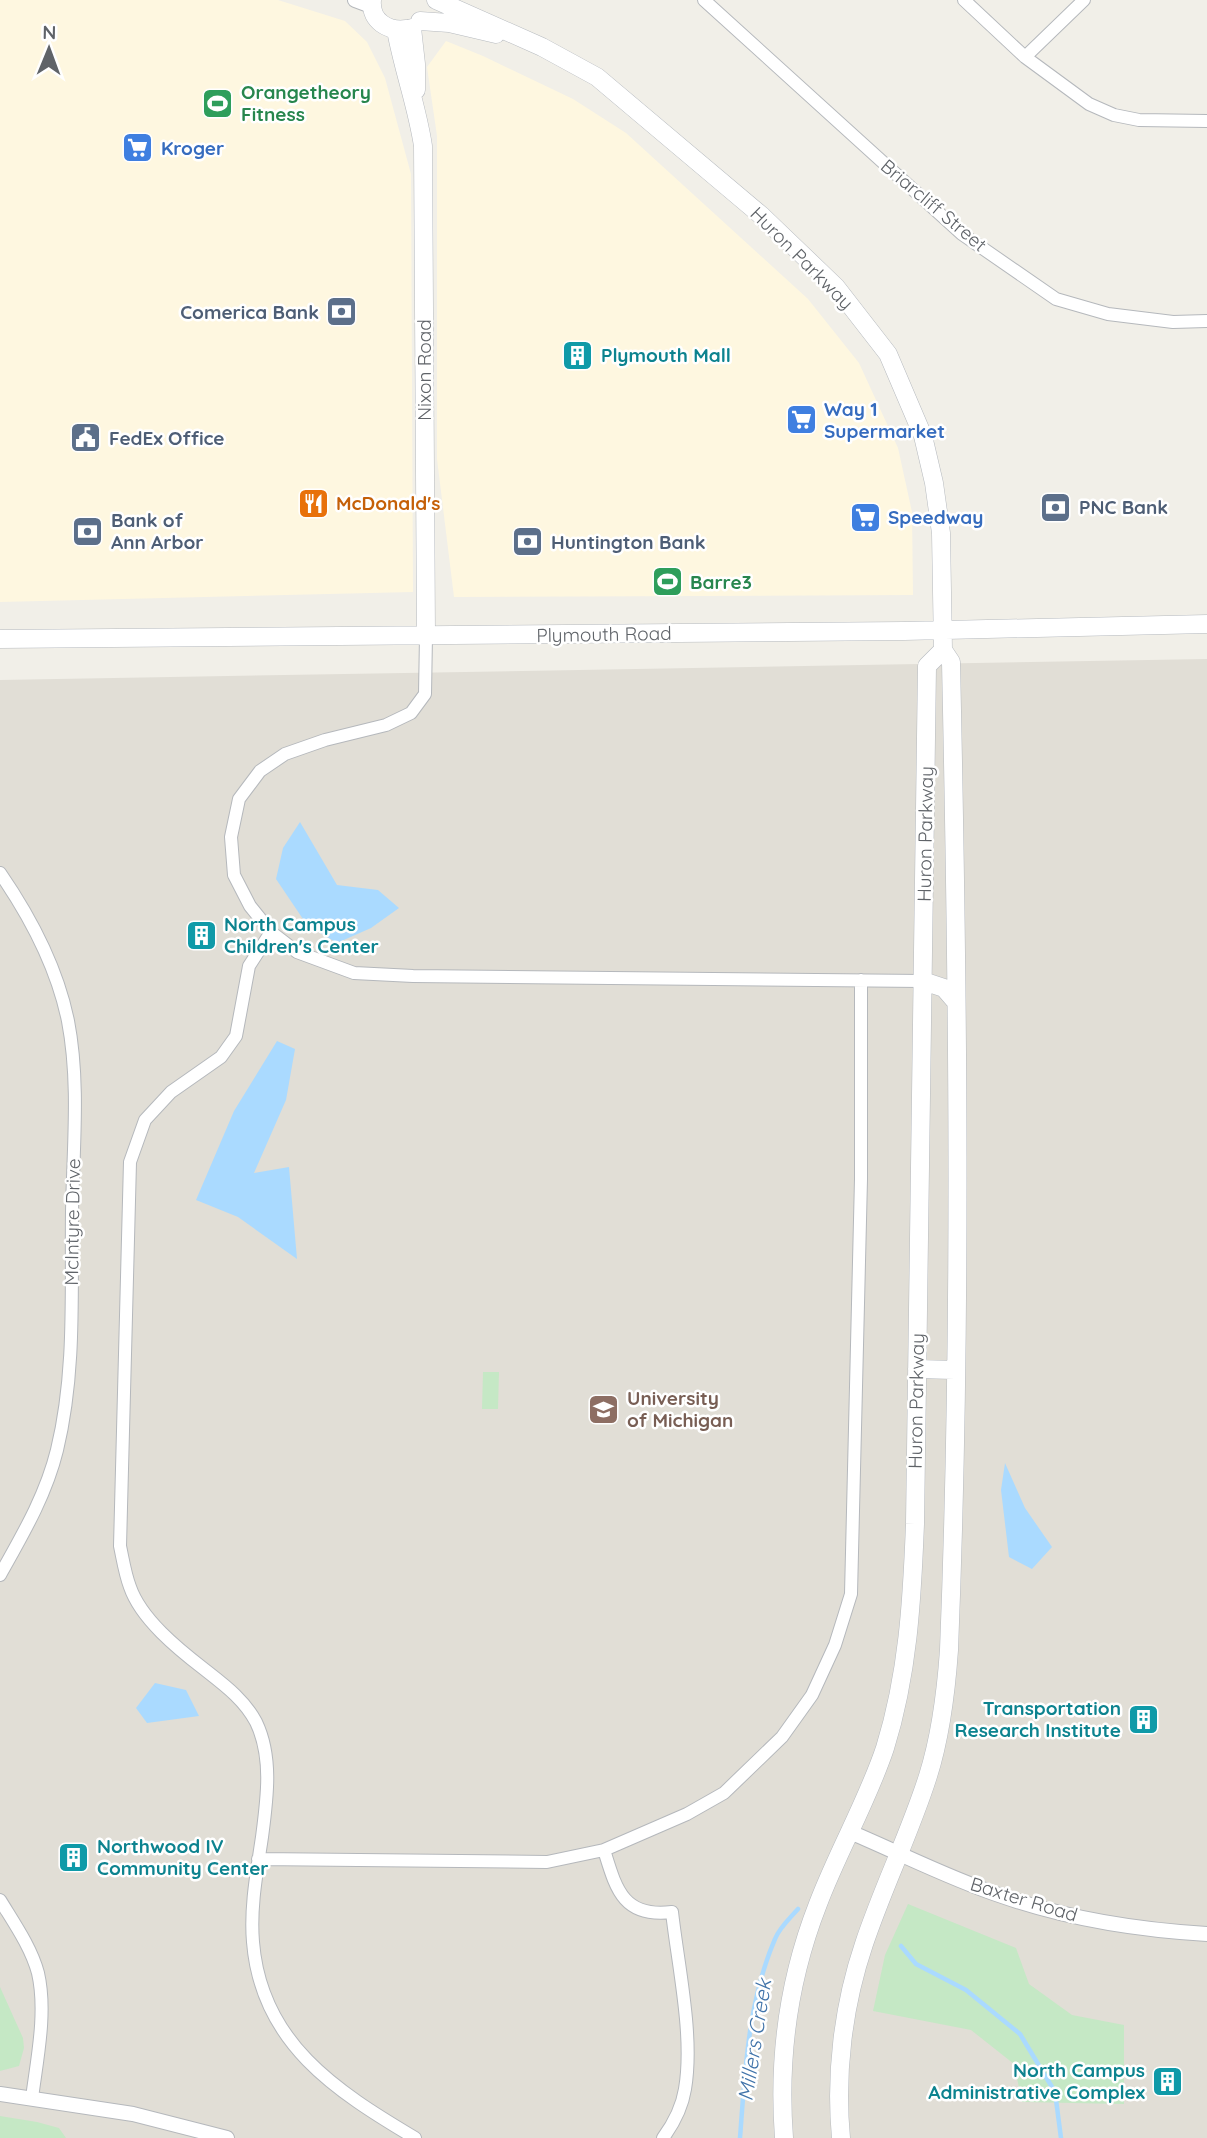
<svg xmlns="http://www.w3.org/2000/svg" width="1207" height="2138" font-family="Quicksand,sans-serif">
	<style>
		.commercial { fill: #fef7e0 }
		.education { fill: #e1ded6 }
		.green { fill: #c5e8c5 }
		.water { fill: #aadaff }
		.lines { fill: none; stroke-linecap: round; stroke-linejoin: round }
		.stream { stroke: #aadaff; stroke-width: 4.5 }
		.minor-casing { stroke: #b5b8bc; stroke-width: 14 }
		.tertiary-casing { stroke: #b5b8bc; stroke-width: 16 }
		.secondary-casing { stroke: #b6babf; stroke-width: 19 }
		.minor { stroke: #fff; stroke-width: 12 }
		.tertiary { stroke: #fff; stroke-width: 14 }
		.secondary { stroke: #fff; stroke-width: 18 }
		.labels { text-anchor: middle; dominant-baseline: central; stroke-width: 5; stroke-linejoin: round; paint-order: stroke }
		.leisure-label { font-size: 19px; font-weight: bold; fill: #27864d; stroke: #fff; text-anchor: start }
		.shop-label { font-size: 19px; font-weight: bold; fill: #366cbe; stroke: #fff; text-anchor: start }
		.street-label { font-size: 19px; fill: #5f6368; stroke: #fff }
		.service-label { font-size: 19px; font-weight: bold; fill: #4e5e75; stroke: #fff; text-anchor: start }
		.culture-label { font-size: 19px; font-weight: bold; fill: #0d838f; stroke: #fff; text-anchor: start }
		.food-label { font-size: 19px; font-weight: bold; fill: #c56008; stroke: #fff; text-anchor: start }
		.education-label { font-size: 19px; font-weight: bold; fill: #785e54; stroke: #fff; text-anchor: start }
		.water-label { font-size: 21px; font-style: italic; fill: #4174aa; stroke: #fff }
	</style>
	<rect width="100%" height="100%" fill="#f1efe8"/>
	<path class="commercial" d="M0 0H278L345 21 367 42 385 78 411 174 413 592 0 602Z
		M446 41 483 56 573 99 626 133 808 299 859 363 898 448 912 512 913 595 454 597 437 459V136L427 67Z"/>
	<path class="education" d="M1207 659V2138H0V680Z"/>
	<path class="green" d="M483 1372H499L498 1409H482Z
		M908 1904 1016 1948 1029 1984 1072 2015 1124 2025V2104L1022 2102 1014 2064 971 2030 873 2011 885 1955Z
		M0 1987 23 2038 24 2048 19 2066 0 2071Z
		M0 2116 37 2122 59 2128 66 2138H0Z"/>
	<path class="water" d="M300 822 337 885 378 890 399 908 371 928 337 943 307 925 276 879 283 848Z
		M277 1041 295 1049 286 1100 254 1173 289 1167 297 1259 238 1217 196 1200 234 1111Z
		M1005 1463 1025 1508 1052 1547 1032 1569 1009 1557 1001 1490Z
		M155 1683 186 1690 199 1716 147 1723 136 1708Z"/>
	<g class="lines">
		<path class="stream" d="M901 1946 916 1964 966 1990 1020 2034 1055 2092 1061 2138
			M740 2138C745 2072 748 2001 775 1939 779 1928 790 1918 798 1909"/>
		<defs>
			<path id="minor" d="M704 0 962 234 1056 299 1108 314 1173 322 1207 321
				M964 0 1025 57 1089 104 1114 115 1139 120 1207 121
				M1025 57 1084 0
				M426 636 425 694 411 713 386 725 325 740 285 754 260 771 239 799 231 837 234 875 250 906 271 932 297 952 354 973 413 976 923 981
				M0 873C31 918 57 967 68 1021 80 1083 73 1149 72 1212 71 1291 76 1372 57 1450 46 1495 23 1534 0 1575
				M271 932 249 966 236 1036 221 1057 171 1092 145 1120 130 1162 120 1546C123 1560 125 1574 130 1587 141 1619 178 1649 204 1669 223 1684 244 1699 256 1722 273 1757 267 1799 262 1837 257 1871 250 1907 253 1942 261 2043 336 2091 415 2138
				M258 1859 547 1862 604 1850
				M0 1900C14 1923 31 1947 38 1973 47 2012 37 2059 32 2098
				M663 2138C674 2123 682 2108 685 2089 694 2036 678 1966 672 1912 623 1918 616 1889 604 1850L687 1814 724 1793 782 1737 812 1695 835 1645 851 1594 861 1179V980"/>
			<path id="tertiary" d="M355 0 371 6
				M850 1832C900 1853 950 1879 1002 1896 1068 1919 1138 1930 1207 1934
				M0 2094 133 2114 227 2138"/>
			<path id="secondary" d="M372 0C370 21 388 32 407 29
				M436 0 542 47 597 77 762 216 836 287 888 354 923 436 934 483 941 533 943 650 951 662C958 991 962 1321 949 1650 946 1693 941 1735 928 1776 910 1833 883 1887 864 1944 843 2006 835 2074 841 2138
				M420 21 449 23 496 34
				M412 28 416 64V90
				M396 30C403 69 417 106 423 146L426 636
				M0 639 904 631 1207 624
				M923 981 944 988 956 1002
				M917 1369 955 1370
				M784 2138C778 2059 789 1978 818 1904 838 1851 867 1802 885 1748 908 1674 912 1601 915 1524L927 666 943 650"/>
		</defs>
		<use href="#minor" class="minor-casing"/>
		<use href="#tertiary" class="tertiary-casing"/>
		<use href="#secondary" class="secondary-casing"/>
		<use href="#minor" class="minor"/>
		<use href="#tertiary" class="tertiary"/>
		<use href="#secondary" class="secondary"/>
	</g>
	<defs>
		<symbol id="stadium-square" viewBox="-11 -11 22 22"><rect x="-9" y="-9" width="18" height="18" rx="4" fill="#2e9e5b" stroke="#fff"/><path d="M0-5a6.5 5 0 1 0 0 10a6.5 5 0 1 0 0-10ZM-3.5-1.8h7v3.6h-7Z" fill="#fff"/></symbol>
		<symbol id="supermarket-square" viewBox="-11 -11 22 22"><rect x="-9" y="-9" width="18" height="18" rx="4" fill="#3f7fe0" stroke="#fff"/><path d="M-6-5.5h2.5l.6 2H6L4.5 2H-2.5L-4.4-4H-6ZM-1.5 3.2a1.3 1.3 0 1 0 .1 0ZM3 3.2a1.3 1.3 0 1 0 .1 0Z" fill="#fff"/></symbol>
		<symbol id="bank-square" viewBox="-11 -11 22 22"><rect x="-9" y="-9" width="18" height="18" rx="4" fill="#5c6f8a" stroke="#fff"/><path d="M-6-4H6V4H-6ZM0-2.3a2.3 2.3 0 1 0 0 4.6a2.3 2.3 0 1 0 0-4.6Z" fill="#fff"/></symbol>
		<symbol id="building-square" viewBox="-11 -11 22 22"><rect x="-9" y="-9" width="18" height="18" rx="4" fill="#0f9aa8" stroke="#fff"/><path d="M-4-6H4V6H1V3H-1V6H-4ZM-2.5-4.3h1.7v1.8h-1.7ZM.8-4.3h1.7v1.8H.8ZM-2.5-1h1.7V.8h-1.7ZM.8-1h1.7V.8H.8Z" fill="#fff"/></symbol>
		<symbol id="civic-square" viewBox="-11 -11 22 22"><rect x="-9" y="-9" width="18" height="18" rx="4" fill="#5c6f8a" stroke="#fff"/><path d="M-.6-6.5H3V-4.5H.6V-3L4-1V1h2V6H-6V1h2V-1L-.6-3ZM-1.2 2.5V6h2.4V2.5Z" fill="#fff"/></symbol>
		<symbol id="restaurant-square" viewBox="-11 -11 22 22"><rect x="-9" y="-9" width="18" height="18" rx="4" fill="#e8710a" stroke="#fff"/><path d="M-5-6h1v4h1v-4h1v4h1v-4h1v5L-1.5 .5V6h-2V.5L-5-1ZM5-6V6H3V1.5H1.5Q1.5-4 5-6Z" fill="#fff"/></symbol>
		<symbol id="university-square" viewBox="-11 -11 22 22"><rect x="-9" y="-9" width="18" height="18" rx="4" fill="#8d6e63" stroke="#fff"/><path d="M0-5L7-2L0 1L-7-2ZM-4 1L0 2.5L4 1V4Q0 6-4 4Z" fill="#fff"/></symbol>
	</defs>
	<g fill-rule="evenodd">
		<use href="#stadium-square" x="200" y="86" width="35" height="35"/>
		<use href="#supermarket-square" x="120" y="130" width="35" height="35"/>
		<use href="#bank-square" x="324" y="294" width="35" height="35"/>
		<use href="#building-square" x="560" y="338" width="35" height="35"/>
		<use href="#supermarket-square" x="784" y="402" width="35" height="35"/>
		<use href="#civic-square" x="68" y="420" width="35" height="35"/>
		<use href="#restaurant-square" x="296" y="486" width="35" height="35"/>
		<use href="#bank-square" x="1038" y="490" width="35" height="35"/>
		<use href="#supermarket-square" x="848" y="500" width="35" height="35"/>
		<use href="#bank-square" x="70" y="514" width="35" height="35"/>
		<use href="#bank-square" x="510" y="524" width="35" height="35"/>
		<use href="#stadium-square" x="650" y="564" width="35" height="35"/>
		<use href="#building-square" x="184" y="918" width="35" height="35"/>
		<use href="#university-square" x="586" y="1392" width="35" height="35"/>
		<use href="#building-square" x="1126" y="1702" width="35" height="35"/>
		<use href="#building-square" x="56" y="1840" width="35" height="35"/>
		<use href="#building-square" x="1150" y="2064" width="35" height="35"/>
	</g>
	<g class="labels">
		<g class="leisure-label">
			<text x="241" y="92">Orangetheory<tspan x="241" dy="22">Fitness</tspan></text>
			<text x="690" y="582">Barre3</text>
		</g>
		<g class="shop-label">
			<text x="161" y="148">Kroger</text>
			<text x="824" y="409">Way 1<tspan x="824" dy="22">Supermarket</tspan></text>
			<text x="888" y="517">Speedway</text>
		</g>
		<g class="street-label">
			<text transform="translate(934 205) rotate(40)">Briarcliff Street</text>
			<text transform="translate(802 258) rotate(45)">Huron Parkway</text>
			<text transform="translate(424 370) rotate(-90)">Nixon Road</text>
			<text transform="translate(604 634) rotate(-1)">Plymouth Road</text>
			<text transform="translate(925 834) rotate(-89)">Huron Parkway</text>
			<text transform="translate(72 1222) rotate(-89)">McIntyre Drive</text>
			<text transform="translate(916 1401) rotate(-89)">Huron Parkway</text>
			<text transform="translate(1024 1899) rotate(17)">Baxter Road</text>
		</g>
		<g class="service-label">
			<text x="319" y="312" text-anchor="end">Comerica Bank</text>
			<text x="109" y="438">FedEx Office</text>
			<text x="1079" y="507">PNC Bank</text>
			<text x="111" y="520">Bank of<tspan x="111" dy="22">Ann Arbor</tspan></text>
			<text x="551" y="542">Huntington Bank</text>
		</g>
		<g class="culture-label">
			<text x="601" y="355">Plymouth Mall</text>
			<text x="224" y="924">North Campus<tspan x="224" dy="22">Children's Center</tspan></text>
			<text x="1121" y="1708" text-anchor="end">Transportation<tspan x="1121" dy="22">Research Institute</tspan></text>
			<text x="97" y="1846">Northwood IV<tspan x="97" dy="22">Community Center</tspan></text>
			<text x="1145" y="2070" text-anchor="end">North Campus<tspan x="1145" dy="22">Administrative Complex</tspan></text>
		</g>
		<g class="food-label">
			<text x="336" y="503">McDonald's</text>
		</g>
		<g class="education-label">
			<text x="627" y="1398">University<tspan x="627" dy="22">of Michigan</tspan></text>
		</g>
		<g class="water-label">
			<text transform="translate(754 2040) rotate(-81)">Millers Creek</text>
		</g>
	</g>
	<g transform="translate(49 49) rotate(1)" stroke="#ffffff" stroke-width="5" paint-order="stroke">
	<path d="M0-5L12 26L0 18L-12 26Z" fill="#5f6368"/>
	<text y="-10" font-size="19" font-weight="bold" text-anchor="middle" fill="#5f6368">N</text>
	</g>
</svg>
